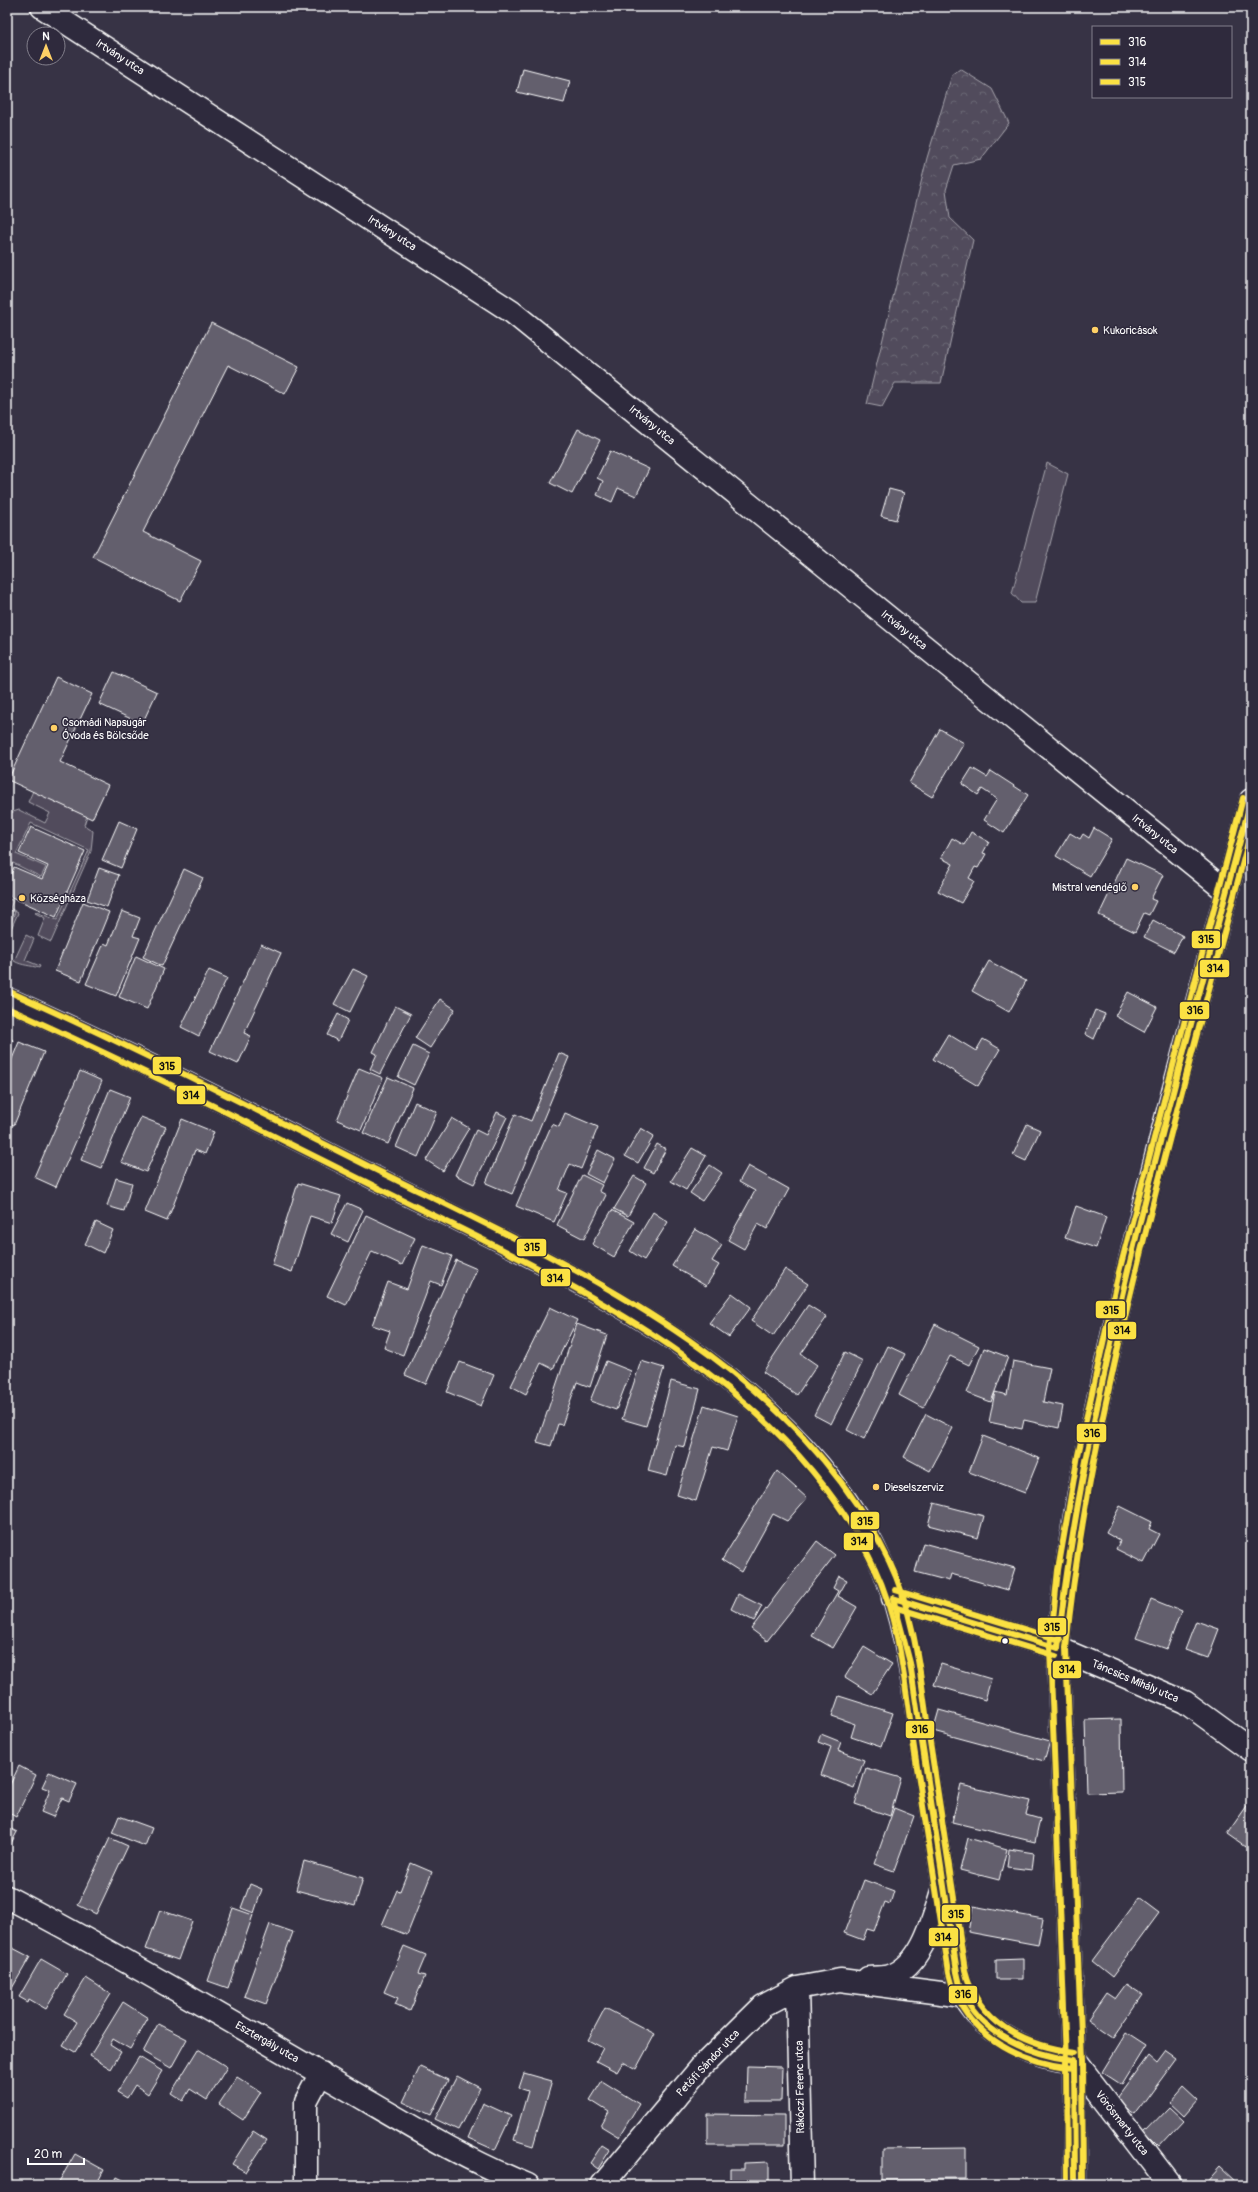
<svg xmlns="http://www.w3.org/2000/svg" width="1258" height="2192" font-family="Pangolin,sans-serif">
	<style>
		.grass { fill: #514c5c; stroke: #a8a6ae }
		.forest { fill: url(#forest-crowns); stroke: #a8a6ae }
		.building { fill: #635f6d; stroke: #fff }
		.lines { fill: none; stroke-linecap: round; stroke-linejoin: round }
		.minor-casing { stroke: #fff; stroke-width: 25 }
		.major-casing { stroke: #fff; stroke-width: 25 }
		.path { stroke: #fff; stroke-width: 2.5; stroke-dasharray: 4 3; stroke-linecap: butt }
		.minor { stroke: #2f2a3d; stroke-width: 22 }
		.major { stroke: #2f2a3d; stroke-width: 22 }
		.bus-1-casing { stroke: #2f2a3d; stroke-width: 9 }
		.bus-2-casing { stroke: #2f2a3d; stroke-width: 9 }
		.bus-3-casing { stroke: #2f2a3d; stroke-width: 9 }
		.bus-1 { stroke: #fbe143; stroke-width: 6 }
		.bus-2 { stroke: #fbe143; stroke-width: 6 }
		.bus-3 { stroke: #fbe143; stroke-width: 6 }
		.poi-dot { fill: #ffd166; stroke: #2f2a3d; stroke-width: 1.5 }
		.bus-dot { fill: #fff; stroke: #2f2a3d; stroke-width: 1.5 }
		.labels { text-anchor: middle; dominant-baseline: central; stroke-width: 3; stroke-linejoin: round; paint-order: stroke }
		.street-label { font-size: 11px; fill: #fff; stroke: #2f2a3d }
		.poi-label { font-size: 11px; fill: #fff; stroke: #2f2a3d; text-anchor: start }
		.line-badge { stroke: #2f2a3d; stroke-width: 1.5 }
		.pale-badge-label { font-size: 11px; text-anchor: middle; font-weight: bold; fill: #111 }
	</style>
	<defs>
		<pattern id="forest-crowns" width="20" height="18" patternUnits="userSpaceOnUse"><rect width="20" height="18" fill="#514c5c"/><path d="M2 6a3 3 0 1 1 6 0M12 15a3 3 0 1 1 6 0" fill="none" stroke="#6b6774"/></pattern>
	</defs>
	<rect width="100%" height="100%" fill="#373345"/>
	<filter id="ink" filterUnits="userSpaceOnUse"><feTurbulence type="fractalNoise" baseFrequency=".025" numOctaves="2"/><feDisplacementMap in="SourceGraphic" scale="8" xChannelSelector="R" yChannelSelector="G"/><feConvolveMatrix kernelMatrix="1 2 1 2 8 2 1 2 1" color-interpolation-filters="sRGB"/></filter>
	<g filter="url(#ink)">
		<path class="grass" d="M1047 463 1068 474 1035 603H1021L1012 593Z
			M33 791 87 816 84 825 93 831 91 851 51 942 38 936 45 918 35 913 36 912 57 920 89 850 31 823 16 854 46 867 41 877 13 863 10 868 7 867V814L19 810 45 823 50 813 28 802Z
			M7 898 13 901 10 908 18 913 10 931 7 930 15 912 7 909Z
			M26 935 34 939 25 960 40 966 39 968C30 965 23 966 14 961Z"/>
		<path class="forest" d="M960 69 992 89 1009 123 981 159 954 165 946 190 950 218 973 240 941 383H895L882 407 867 404 927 158 952 75Z"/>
		<path class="building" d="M523 69 570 81 564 103 517 92Z
			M211 323 299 367 285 394 228 365 143 532 201 561 180 601 93 557Z
			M578 429 600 440 572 494 550 483Z
			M610 451 649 469 636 496 618 488 612 502 597 495 603 481 597 478Z
			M889 489 904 493 896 520 881 516Z
			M114 672 157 692 142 724 99 704Z
			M56 677 92 694 60 762 108 785 92 819 8 780Z
			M940 729 964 743 932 797 909 783Z
			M972 768 987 777 991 771 1028 795 1004 833 984 820 997 799 982 789 978 795 962 784Z
			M119 821 137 829 121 868 102 860Z
			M31 827 85 851 56 917 7 895V883L14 867 42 879 48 866 19 853Z
			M1094 828 1112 839 1090 876 1056 856 1070 833 1080 839 1083 834 1089 838Z
			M971 832 989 842 983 853 986 854 978 868 975 867 969 878 974 881 961 903 938 891 953 864 941 858 952 838 964 845Z
			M1126 858 1163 875 1151 899 1156 901 1149 915 1144 913 1135 932 1099 915Z
			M99 868 119 875 107 907 87 900Z
			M184 869 203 878 162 966 143 957Z
			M83 902 109 912 81 981 55 971Z
			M122 911 140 918 133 936 140 938 116 996 86 984 104 943 108 945Z
			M1153 920 1183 936 1174 952 1144 937Z
			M261 944 281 953 244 1033 251 1036 238 1064 210 1051Z
			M136 956 164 969 147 1009 119 997Z
			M989 961 1026 981 1009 1012 972 991Z
			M353 969 368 976 350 1012 334 1004Z
			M209 970 227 978 199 1036 181 1027Z
			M1128 992 1157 1007 1144 1032 1115 1016Z
			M440 999 455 1009 430 1048 415 1038Z
			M395 1006 411 1014 380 1074 370 1069 377 1054 373 1052Z
			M1095 1010 1105 1014 1094 1039 1085 1034Z
			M338 1014 348 1020 338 1041 327 1035Z
			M948 1034 976 1051 983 1039 1000 1049 978 1086 933 1059Z
			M7 1038 13 1040 7 1054Z
			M19 1042 44 1052 14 1125 7 1123V1071Z
			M413 1046 429 1054 414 1085 398 1077Z
			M559 1053 569 1057 512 1194 486 1183 515 1114 531 1121Z
			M359 1068 383 1078 361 1130 337 1120Z
			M80 1071 102 1081 56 1187 34 1177Z
			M388 1077 413 1088 388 1144 363 1133Z
			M110 1089 130 1097 101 1168 81 1160Z
			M415 1102 437 1112 418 1157 396 1147Z
			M497 1112 507 1117 474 1184 455 1175 476 1130 486 1135Z
			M565 1113 598 1127 581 1169 570 1164 559 1190 567 1193 554 1222 516 1206 552 1124 559 1127Z
			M141 1117 166 1127 146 1172 121 1162Z
			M452 1118 469 1128 443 1171 426 1160Z
			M182 1119 214 1132 205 1154 195 1150 167 1221 145 1212Z
			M1027 1124 1040 1130 1026 1161 1013 1155Z
			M641 1128 654 1136 638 1163 625 1156Z
			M657 1144 666 1149 653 1173 644 1168Z
			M692 1148 706 1156 686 1190 671 1181Z
			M598 1150 615 1159 603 1183 586 1174Z
			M710 1165 722 1173 702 1201 690 1193Z
			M748 1166 789 1189 767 1229 758 1224 744 1249 728 1240 755 1191 739 1182Z
			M582 1175 602 1185 599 1191 606 1195 584 1239 557 1225Z
			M634 1176 646 1183 628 1216 614 1209Z
			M116 1178 132 1183 124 1211 107 1206Z
			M298 1183 341 1196 332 1223 310 1216 292 1272 272 1265Z
			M347 1203 363 1210 348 1242 331 1234Z
			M1076 1206 1106 1217 1096 1248 1065 1238Z
			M612 1210 634 1222 614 1257 592 1244Z
			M653 1212 668 1222 644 1260 630 1251Z
			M366 1215 415 1238 402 1265 372 1251 346 1305 327 1296Z
			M96 1222 113 1230 103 1253 85 1244Z
			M695 1229 722 1245 712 1261 719 1265 706 1286 672 1266Z
			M423 1245 452 1256 441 1285 431 1281 403 1355 384 1348 390 1331 372 1325 388 1282 407 1289Z
			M456 1260 477 1269 426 1384 405 1375Z
			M785 1269 808 1284 773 1336 751 1321Z
			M732 1293 751 1307 729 1337 709 1323Z
			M808 1305 827 1317 801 1354 817 1365 797 1395 763 1372Z
			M550 1307 577 1320 553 1369 541 1363 526 1394 511 1386Z
			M577 1324 607 1335 590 1387 577 1382 562 1425 558 1424 551 1446 537 1442Z
			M935 1324 979 1346 969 1365 950 1356 923 1408 899 1395Z
			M888 1346 905 1354 864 1439 847 1430Z
			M984 1348 1008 1357 991 1402 967 1393Z
			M845 1352 863 1361 831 1424 814 1415Z
			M606 1361 631 1371 616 1410 590 1401Z
			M641 1361 664 1368 646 1426 622 1419Z
			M1013 1361 1050 1368 1043 1402 1063 1406 1059 1428 1024 1420 1022 1429 989 1422 995 1392 1007 1395Z
			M460 1362 494 1375 481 1406 447 1392Z
			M671 1381 700 1389 685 1447 675 1445 667 1476 648 1471Z
			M704 1405 738 1416 727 1451 713 1447 696 1501 677 1495Z
			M926 1414 953 1428 930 1471 904 1457Z
			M983 1436 1039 1458 1025 1493 969 1472Z
			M777 1471 807 1498 787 1521 773 1514 741 1572 722 1560Z
			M934 1503 984 1516 978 1538 928 1525Z
			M1120 1506 1152 1522 1149 1529 1159 1534 1144 1563 1116 1549 1120 1541 1106 1533Z
			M817 1541 835 1555 767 1641 751 1629Z
			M923 1543 1015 1568 1008 1590 951 1574 949 1581 915 1572Z
			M839 1576 847 1580 838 1596 857 1607 833 1648 812 1636 838 1591 833 1588Z
			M738 1594 762 1606 754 1621 731 1609Z
			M1151 1599 1181 1611 1167 1649 1136 1638Z
			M1196 1621 1219 1629 1208 1658 1185 1650Z
			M864 1647 892 1664 872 1694 845 1677Z
			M941 1664 991 1679 985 1700 934 1685Z
			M839 1696 893 1713 881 1747 851 1737 855 1724 832 1716Z
			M939 1710 1050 1741 1044 1761 933 1731Z
			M1251 1710V1718L1247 1716Z
			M1121 1719 1122 1792 1087 1793 1085 1720Z
			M821 1734 841 1742 838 1750 864 1760 854 1788 821 1775 831 1747 818 1742Z
			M19 1766 36 1775 16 1817 7 1812V1791Z
			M866 1768 901 1778 890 1816 855 1804Z
			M49 1772 77 1784 69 1801 62 1798 53 1817 41 1812 50 1790 42 1787Z
			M961 1785 1030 1801 1026 1815 1040 1819 1035 1842 952 1822Z
			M1251 1801V1838L1245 1846 1228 1834Z
			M894 1808 914 1816 894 1871 874 1864Z
			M119 1816 152 1828 145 1846 112 1833Z
			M7 1827 17 1832 7 1851Z
			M110 1838 128 1846 96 1914 78 1905Z
			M968 1838 1007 1849 999 1880 960 1870Z
			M1009 1849 1034 1853 1032 1870 1007 1867Z
			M304 1861 363 1878 355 1906 296 1890Z
			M411 1863 432 1872 407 1935 382 1925 397 1890 400 1891Z
			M864 1880 894 1891 890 1904 885 1902 874 1931 867 1929 863 1940 844 1933Z
			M250 1884 262 1889 254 1913 241 1908Z
			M1139 1898 1159 1913 1112 1977 1092 1961Z
			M973 1906 1043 1919 1038 1945 968 1932Z
			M233 1908 253 1915 228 1988 208 1981Z
			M160 1910 192 1921 178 1960 146 1949Z
			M270 1924 293 1932 266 2004 244 1996Z
			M7 1945 30 1957 11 1990 7 1988Z
			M404 1946 426 1955 418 1974 425 1976 410 2011 395 2004 398 1998 384 1992Z
			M41 1959 67 1974 46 2009 29 1999 28 2002 19 1997Z
			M1023 1959V1979H996V1960Z
			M86 1978 111 1994 75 2052 63 2045 77 2022 64 2014Z
			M1126 1984 1143 1995 1114 2037 1088 2019 1106 1993 1115 1999Z
			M123 2002 148 2018 130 2049 113 2039 110 2045 121 2052 111 2069 90 2056Z
			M605 2008 655 2034 636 2069 623 2062 617 2072 596 2061 603 2048 588 2040Z
			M158 2024 187 2039 171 2068 143 2052Z
			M1126 2033 1146 2046 1122 2085 1102 2072Z
			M198 2049 227 2067 207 2100 190 2089 183 2101 171 2093Z
			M1166 2052 1176 2059 1135 2115 1115 2101 1148 2056 1157 2064Z
			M139 2057 162 2071 148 2094 135 2085 127 2098 117 2092Z
			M747 2066 782 2067 781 2101H746Z
			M420 2067 448 2080 431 2115 403 2102Z
			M524 2073 552 2081 533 2146 514 2140 528 2091 519 2088Z
			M457 2076 480 2088 458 2130 435 2119Z
			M237 2077 261 2092 243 2120 219 2104Z
			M602 2081 639 2104 619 2137 601 2126 609 2112 590 2100Z
			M1182 2087 1197 2101 1184 2116 1169 2102Z
			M483 2103 511 2116 495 2150 468 2138Z
			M1169 2107 1184 2121 1159 2148 1144 2133Z
			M1251 2107V2118L1246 2114Z
			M708 2114 784 2115V2145H708Z
			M253 2131 267 2140 246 2172 232 2164Z
			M602 2145 610 2150 598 2169 590 2163Z
			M966 2148V2179L882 2180V2149Z
			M75 2154 104 2170 96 2185H57Z
			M769 2162V2185H730V2169H744V2163Z
			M1221 2167 1238 2183 1237 2185H1205Z
			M117 2177 133 2185H113Z"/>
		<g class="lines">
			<defs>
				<path id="minor" d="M42 7 512 312 1227 892
					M7 999C129 1053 248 1114 367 1174 546 1264 797 1370 882 1565 906 1621 913 1685 922 1745 934 1821 945 1897 957 1972 959 1980 961 1989 964 1996 982 2033 1035 2058 1074 2060L1170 2185
					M893 1598 1058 1648 1185 1702 1251 1750
					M7 1897C116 1954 222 2016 328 2078 393 2115 458 2157 528 2185
					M868 1978C875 1977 884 1978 890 1976 922 1965 933 1920 942 1891
					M797 1988 802 2185
					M306 2185V2101L321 2073
					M602 2185 702 2066 763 2006 797 1988 840 1980 964 1996"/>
				<path id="major" d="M1075 2185 1074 2060 1058 1648C1066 1544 1088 1444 1111 1342 1152 1160 1204 981 1251 800"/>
			</defs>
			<use href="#minor" class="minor-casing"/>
			<use href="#major" class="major-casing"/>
			<path class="path" d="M7 2182 11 2185"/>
			<use href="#minor" class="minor"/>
			<use href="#major" class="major"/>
			<defs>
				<path id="bus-1" d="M893 1598 910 1663 957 1972C959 1980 960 1988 964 1996 984 2036 1032 2055 1074 2060
					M893 1598 1058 1648
					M1058 1648C1069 1533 1093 1421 1119 1308 1159 1138 1206 969 1251 800
					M1074 2060 1075 2185"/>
				<path id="bus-2" d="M7 1008C128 1062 246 1122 364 1181 549 1274 782 1370 875 1569 901 1624 905 1689 914 1748 926 1823 937 1898 949 1973 963 2034 1015 2061 1073 2068
					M891 1606 1056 1656
					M1083 2185 1082 2060 1066 1648C1077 1535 1100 1424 1126 1313 1164 1151 1209 992 1251 831"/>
				<path id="bus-3" d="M10 992C133 1047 252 1108 372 1168 562 1262 792 1359 889 1561 916 1616 921 1682 930 1742 941 1818 953 1894 965 1970 978 2023 1024 2046 1075 2052
					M895 1590 1060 1640
					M1067 2185 1066 2060 1050 1648 1058 1570 1078 1455 1119 1272 1243 798"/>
			</defs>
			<use href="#bus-1" class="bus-1-casing"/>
			<use href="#bus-2" class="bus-2-casing"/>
			<use href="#bus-3" class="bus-3-casing"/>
			<use href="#bus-1" class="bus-1"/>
			<use href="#bus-2" class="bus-2"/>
			<use href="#bus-3" class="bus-3"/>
		</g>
	</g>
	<g class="poi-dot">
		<circle cx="1095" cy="330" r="4"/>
		<circle cx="54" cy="728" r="4"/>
		<circle cx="1135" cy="887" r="4"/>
		<circle cx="22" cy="898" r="4"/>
		<circle cx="876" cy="1487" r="4"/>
	</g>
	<circle class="bus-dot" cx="1005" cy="1641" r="3.5"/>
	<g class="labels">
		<g class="street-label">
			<text transform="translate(120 57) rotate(33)">Irtvány utca</text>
			<text transform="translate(392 233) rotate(33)">Irtvány utca</text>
			<text transform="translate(652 425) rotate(39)">Irtvány utca</text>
			<text transform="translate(904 630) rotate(39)">Irtvány utca</text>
			<text transform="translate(1155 834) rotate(39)">Irtvány utca</text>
			<text transform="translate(1135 1681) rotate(23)">Táncsics Mihály utca</text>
			<text transform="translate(267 2042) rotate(30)">Esztergály utca</text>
			<text transform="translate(708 2063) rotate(-47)">Petőfi Sándor utca</text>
			<text transform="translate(800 2087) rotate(-91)">Rákóczi Ferenc utca</text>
			<text transform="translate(1122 2123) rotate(52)">Vörösmarty utca</text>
		</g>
		<g class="poi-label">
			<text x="1103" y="330">Kukoricások</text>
			<text x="62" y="722">Csomádi Napsugár<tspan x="62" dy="13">Óvoda és Bölcsőde</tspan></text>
			<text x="1127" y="887" text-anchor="end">Mistral vendéglő</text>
			<text x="30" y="898">Községháza</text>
			<text x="884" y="1487">Dieselszerviz</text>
		</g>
	</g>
	<g class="line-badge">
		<rect x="1191" y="930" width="30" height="19" rx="4" fill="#fbe143"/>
		<rect x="1199" y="959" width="31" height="19" rx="4" fill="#fbe143"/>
		<rect x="1179" y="1001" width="31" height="19" rx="4" fill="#fbe143"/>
		<rect x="152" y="1056" width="30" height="19" rx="4" fill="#fbe143"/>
		<rect x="176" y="1085" width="30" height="20" rx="4" fill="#fbe143"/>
		<rect x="516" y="1238" width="31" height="19" rx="4" fill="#fbe143"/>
		<rect x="540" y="1268" width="31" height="19" rx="4" fill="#fbe143"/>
		<rect x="1095" y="1300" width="31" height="19" rx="4" fill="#fbe143"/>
		<rect x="1107" y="1321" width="30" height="19" rx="4" fill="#fbe143"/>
		<rect x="1076" y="1423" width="31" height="20" rx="4" fill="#fbe143"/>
		<rect x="850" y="1511" width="30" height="19" rx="4" fill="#fbe143"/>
		<rect x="843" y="1532" width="31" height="19" rx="4" fill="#fbe143"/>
		<rect x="1037" y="1617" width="30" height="19" rx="4" fill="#fbe143"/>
		<rect x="1052" y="1660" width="30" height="19" rx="4" fill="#fbe143"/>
		<rect x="905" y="1720" width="30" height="19" rx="4" fill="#fbe143"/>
		<rect x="941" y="1904" width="30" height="19" rx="4" fill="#fbe143"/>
		<rect x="928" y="1927" width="31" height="20" rx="4" fill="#fbe143"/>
		<rect x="948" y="1985" width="30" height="19" rx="4" fill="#fbe143"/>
	</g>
	<g class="pale-badge-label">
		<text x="1206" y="943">315</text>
		<text x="1215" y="972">314</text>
		<text x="1195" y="1014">316</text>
		<text x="167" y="1070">315</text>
		<text x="191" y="1099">314</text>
		<text x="532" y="1251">315</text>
		<text x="555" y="1282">314</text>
		<text x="1111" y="1314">315</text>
		<text x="1122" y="1334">314</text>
		<text x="1092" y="1437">316</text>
		<text x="865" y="1525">315</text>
		<text x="859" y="1545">314</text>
		<text x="1052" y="1631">315</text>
		<text x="1067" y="1673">314</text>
		<text x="920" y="1733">316</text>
		<text x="956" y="1918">315</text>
		<text x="943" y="1941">314</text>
		<text x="963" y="1998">316</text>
	</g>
	<rect width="1258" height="2192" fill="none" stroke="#2f2a3d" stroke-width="24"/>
	<rect x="12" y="12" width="1234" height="2168" fill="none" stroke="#fff" stroke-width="1.5" filter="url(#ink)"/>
	<rect x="1092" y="26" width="140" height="72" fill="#2f2a3d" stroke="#827f8b"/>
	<rect x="1100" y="39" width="20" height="6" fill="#fbe143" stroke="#827f8b"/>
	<text x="1128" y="46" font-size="12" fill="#ffffff">316</text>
	<rect x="1100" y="59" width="20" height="6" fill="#fbe143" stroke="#827f8b"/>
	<text x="1128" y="66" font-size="12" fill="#ffffff">314</text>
	<rect x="1100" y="79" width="20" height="6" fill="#fbe143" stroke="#827f8b"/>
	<text x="1128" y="86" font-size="12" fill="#ffffff">315</text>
	<g transform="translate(46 46)"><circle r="19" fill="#2f2a3d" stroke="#827f8b"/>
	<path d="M0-3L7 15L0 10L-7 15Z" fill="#ffd166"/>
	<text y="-6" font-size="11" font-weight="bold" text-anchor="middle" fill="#ffffff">N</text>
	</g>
	<path d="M28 2158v6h56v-6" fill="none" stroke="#ffffff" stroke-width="2"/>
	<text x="34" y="2158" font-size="12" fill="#ffffff" stroke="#2f2a3d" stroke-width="3" paint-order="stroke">20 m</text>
</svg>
